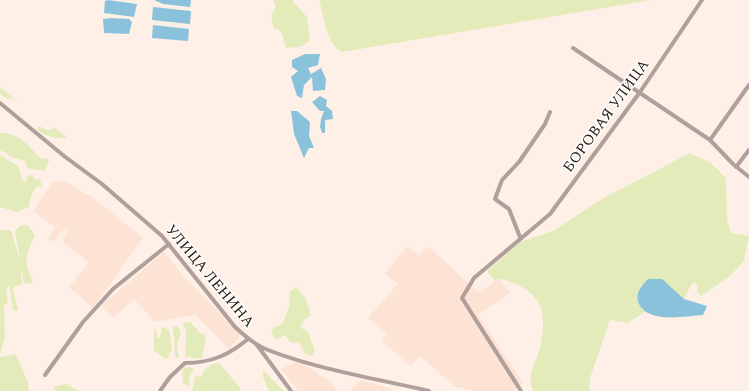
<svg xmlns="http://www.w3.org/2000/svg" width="749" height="391" font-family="Spectral,serif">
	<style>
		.built { fill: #fce3d3 }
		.green { fill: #e4ebba }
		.water { fill: #8bc2db }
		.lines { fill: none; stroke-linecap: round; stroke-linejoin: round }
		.minor { stroke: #b09f9a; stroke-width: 4 }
		.labels { text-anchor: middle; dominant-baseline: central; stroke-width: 3; stroke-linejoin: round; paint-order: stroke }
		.street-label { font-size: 15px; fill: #2e2219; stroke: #fff }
	</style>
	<rect width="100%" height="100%" fill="#fef0e7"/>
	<path class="built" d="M53 181 68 182 85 194H88L143 238 93 308 69 287 88 264 87 261 62 241 68 232 64 229 53 242 48 238 55 228 33 211Z
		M407 246 419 256 428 246 479 293 499 278 510 293 478 315 523 382 514 391H474L454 386 420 356 411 366 382 341 387 335 368 318 398 284 385 274Z
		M164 252 181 273 241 336 229 349 196 315 155 322 134 299 113 318 101 306Z
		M299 361 332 383 337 391H298L281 369Z
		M361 380 390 388 393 391H350Z"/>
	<path class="green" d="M273 0H292L307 17 310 41 299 47 286 48 281 31 274 29 271 16 276 6Z
		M319 0H651L342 52C326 44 324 16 319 0Z
		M0 87 18 102 10 98 6 99 0 93Z
		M39 126 47 130 53 129V126L67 138C55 138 47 138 37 129Z
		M0 133C18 132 29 146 40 158L50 159 44 171 27 168 25 161 14 158 0 150Z
		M690 153 711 163 726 178 727 221 731 233 749 236 744 261 729 277 701 296 697 292 698 286 695 282 691 285 684 299 662 280 642 309 645 312 628 323 610 320 590 378 589 391H533C526 372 536 365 540 347 549 306 539 290 499 278L495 281 487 271 520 242 553 231 602 199Z
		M0 155 18 166 23 181 26 182 27 176 32 175 35 180 40 178 42 188 37 186 31 196 29 207 17 212 0 207Z
		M21 225H27L35 235C27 254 22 261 33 281L31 284 24 283 15 231Z
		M0 230H11L21 264 22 285 15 286 13 290 18 309 16 311 13 310 9 284 6 290 8 302 4 306 5 337 0 355Z
		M296 287 306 299 311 315 304 320 300 328 307 330 315 351 311 356 305 354 299 342 291 343 285 335 276 340 271 332 273 328 282 324 289 308 290 292Z
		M190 322 198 330 197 332 206 335 202 359 185 357 186 331 182 323Z
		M173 326H178L181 333 177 344 179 359 175 357Z
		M162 327 169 330 172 348 168 358 165 359 154 351V330L156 328 157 337 160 338Z
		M16 354 28 383 29 391H0V357Z
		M219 363 240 388V391H192L195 375 201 377C204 368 210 364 219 363Z
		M190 367 194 369 190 376 189 387 183 383 182 372 184 368Z
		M263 370 284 391H269L263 377Z
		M65 384 78 390 79 391H55L54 387Z"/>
	<path class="water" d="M108 0 137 4 134 17 104 13 105 1Z
		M154 0H191L190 7 163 4Z
		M153 7 191 11 190 24 152 20Z
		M111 18 129 19 132 22 129 34 104 33 103 19Z
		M153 25 189 29 188 41 152 38Z
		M305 54H320L318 65 308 68 311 74 321 68 326 79 325 90 313 91 312 77 304 85 302 98 297 96 291 77 298 71 292 67V60Z
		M320 96 327 100 326 106 332 111 333 119 325 120V133H322L320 127 321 119 324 111H320L312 102Z
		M291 111H297L310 122 309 136 314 148H309L304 158 294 134Z
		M648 279H662L684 299 707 306 703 315C684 316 649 324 639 304 634 293 642 286 648 279Z"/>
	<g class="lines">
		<path class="minor" d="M573 48 710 140 733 164 749 177
			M0 103 64 156 102 184 162 236 235 327C245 336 255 345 268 350 316 369 378 379 429 391
			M710 140 749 85
			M736 167 749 150
			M520 237 509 209 495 199 502 180 519 162 545 124 550 112
			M257 345 291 391
			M45 375 83 322 113 289 169 244
			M160 391 170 377 185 363C211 363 229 355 248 339
			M521 391 462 298 474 278 550 214 640 92 702 0"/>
	</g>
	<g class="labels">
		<g class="street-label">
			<text transform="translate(606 116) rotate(-54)">БОРОВАЯ УЛИЦА</text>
			<text transform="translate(210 276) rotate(50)">УЛИЦА ЛЕНИНА</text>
		</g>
	</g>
</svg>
